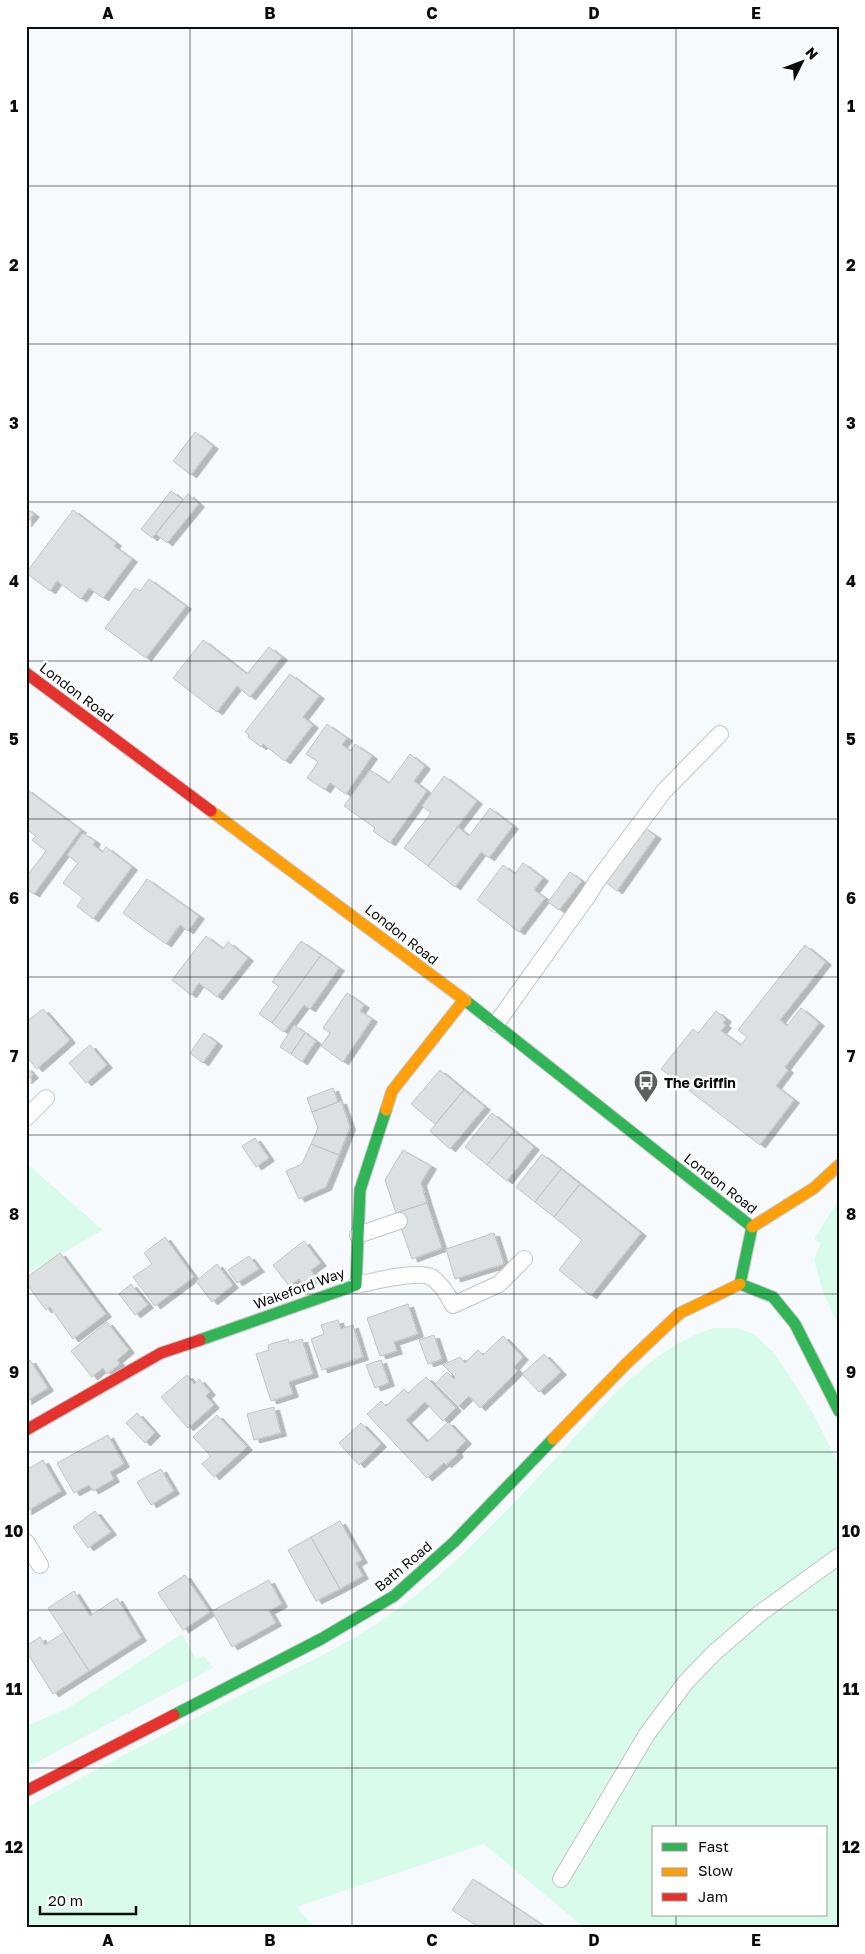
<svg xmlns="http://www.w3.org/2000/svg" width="865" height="1954" font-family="'Golos Text',sans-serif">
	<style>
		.green { fill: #d9fbec; fill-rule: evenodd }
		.building { fill: #dde0e1; stroke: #c1c4c4; filter: url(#shadow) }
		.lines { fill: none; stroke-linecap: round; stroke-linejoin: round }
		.lane-casing { stroke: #c2c4c6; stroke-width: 18 }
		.fast-casing { stroke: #c2c4c6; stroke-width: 13 }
		.slow-casing { stroke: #c2c4c6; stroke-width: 13 }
		.jam-casing { stroke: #c2c4c6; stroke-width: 13 }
		.lane { stroke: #fefeff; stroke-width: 16 }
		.fast { stroke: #30b455; stroke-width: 11 }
		.slow { stroke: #ff9f0a; stroke-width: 11 }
		.jam { stroke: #e5322d; stroke-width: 11 }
		.grid { fill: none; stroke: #0a0c0d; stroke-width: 1; stroke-opacity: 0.55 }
		.labels { text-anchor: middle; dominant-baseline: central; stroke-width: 5; stroke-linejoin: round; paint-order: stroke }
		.street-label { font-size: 14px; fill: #0a0c0d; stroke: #fff }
		.poi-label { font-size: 14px; font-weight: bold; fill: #0a0c0d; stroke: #fff; text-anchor: start }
		.neatline { fill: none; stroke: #0a0c0d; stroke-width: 2 }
		.grid-label { font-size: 16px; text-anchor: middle; font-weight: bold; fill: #0a0c0d }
	</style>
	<defs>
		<filter id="shadow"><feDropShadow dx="5.5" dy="3" stdDeviation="0" flood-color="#0004"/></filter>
	</defs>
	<rect width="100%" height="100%" fill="#f7fafc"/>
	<path class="green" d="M26 1163 103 1230 26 1274Z
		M839 1199V1327L823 1292 814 1260 821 1243 814 1239Z
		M713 1328H737L754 1334 776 1355 813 1413 839 1465V1928H585L484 1844 296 1907 316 1928H26V1808C98 1768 171 1730 245 1693 294 1669 346 1646 391 1614 448 1573 498 1520 546 1469 595 1416 643 1351 713 1328ZM654 1828H826V1915H654Z
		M182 1634 196 1659 204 1656 213 1668 26 1768V1726L68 1708Z"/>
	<path class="building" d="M195 432 213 446 191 475 173 461Z
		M171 491 183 500 152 538 141 529Z
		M188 494 199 504 167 543 156 534Z
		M26 508 34 514 26 524Z
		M73 510 116 543 114 546 132 559 103 598 89 588 81 599 57 581 50 591 26 573Z
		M149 579 186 606 146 658 105 628 135 588 140 591Z
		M203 640 247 674 269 647 282 657 250 697 237 686 217 712 173 678Z
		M290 674 319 696 303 717 313 725 285 761 263 744 261 747 248 737 249 735 245 732Z
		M327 724 347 738 342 745 351 751 355 744 372 756 346 794 330 783 325 790 307 778 318 762 306 754Z
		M410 754 425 766 414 781 427 791 390 843 373 831 375 828 344 806 370 770 389 783Z
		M444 776 477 801 428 866 404 848 431 813 422 806Z
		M26 789 81 830 34 894 26 889V877L46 851 32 840 36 836 26 829Z
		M490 808 513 826 489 858 481 852 455 887 428 866 458 827 469 836Z
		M643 827 656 836 617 891 604 881Z
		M83 833 95 841 93 845 102 852 106 847 132 867 93 919 77 906 83 898 63 883 78 863 67 855Z
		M523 863 543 878 534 890 545 898 519 932 477 900 503 865 515 874Z
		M570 872 582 881 559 910 548 902Z
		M147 879 199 916 188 931 180 925 166 944 123 913Z
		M206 936 223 949 228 942 248 958 217 997 199 983 191 995 172 980Z
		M301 941 321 955 272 1023 259 1014 279 986 272 982Z
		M805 945 826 962 780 1020 787 1026 801 1008 819 1023 785 1067 788 1070 776 1086 794 1100 760 1145 661 1069 693 1029 698 1033 716 1011 726 1019 723 1023 726 1025 721 1031 741 1045 747 1037 738 1030Z
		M321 955 339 968 310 1009 304 1005 284 1032 272 1023Z
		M347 993 364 1005 360 1011 372 1019 343 1062 321 1046 330 1033 323 1028Z
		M43 1009 70 1040 37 1069 26 1056V1022Z
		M294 1025 305 1033 291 1054 280 1047Z
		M204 1033 217 1043 203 1063 190 1053Z
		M305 1033 316 1041 302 1062 291 1054Z
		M90 1045 107 1065 86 1083 69 1063Z
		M26 1067 33 1075 26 1081Z
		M440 1070 464 1090 435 1124 411 1104Z
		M333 1088 338 1102 312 1112 307 1098Z
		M464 1090 485 1107 450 1149 430 1131Z
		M341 1101 350 1127 339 1155 311 1144 318 1128 312 1112Z
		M492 1113 514 1131 487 1165 465 1147Z
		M514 1131 534 1147 507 1181 487 1165Z
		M255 1138 269 1158 256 1167 242 1146Z
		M311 1144 339 1155 326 1187 299 1199 286 1171 302 1164Z
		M403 1150 431 1166 421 1183 427 1203 396 1213 385 1180Z
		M542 1154 561 1169 535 1202 516 1187Z
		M561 1169 580 1184 554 1217 535 1202Z
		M580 1184 641 1233 591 1296 559 1270 582 1240 554 1217Z
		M427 1203 442 1248 412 1259 396 1213Z
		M494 1233 504 1264 455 1279 446 1249Z
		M165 1237 194 1277 155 1306 133 1277 152 1264 144 1253Z
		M304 1241 321 1263 311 1270 316 1277 304 1286 299 1279 289 1286 273 1265Z
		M60 1253 106 1314 73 1339 50 1307 46 1310 26 1283V1278Z
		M249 1256 259 1269 237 1283 228 1270Z
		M217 1264 233 1285 212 1302 196 1281Z
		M131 1284 148 1305 135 1315 119 1294Z
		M408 1304 418 1334 394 1342 397 1351 380 1356 367 1318Z
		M338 1320 341 1329 353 1325 363 1357 322 1370 311 1339 324 1334 321 1325Z
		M107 1322 129 1350 117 1360 120 1364 107 1374 103 1368 92 1377 71 1351Z
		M434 1335 442 1359 428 1364 419 1340Z
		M503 1336 523 1357 514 1367 518 1371 480 1408 469 1396 458 1407 435 1384 447 1372 454 1379 455 1377 443 1365 460 1357 465 1363 478 1350 483 1355Z
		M288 1339 289 1343 302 1339 313 1374 289 1382 293 1394 271 1401 256 1354 269 1350 268 1345Z
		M544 1354 561 1372 539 1392 522 1374Z
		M30 1360 48 1388 26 1402V1362Z
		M381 1360 389 1383 375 1388 366 1365Z
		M187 1375 194 1384 199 1379 210 1392 206 1396 214 1405 188 1428 161 1397Z
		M426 1377 456 1408 443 1421 425 1402 406 1420 427 1442 448 1422 466 1441 456 1451 458 1454 446 1465 444 1463 427 1478 367 1414 381 1401 386 1406 404 1389 408 1393Z
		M274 1407 281 1433 254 1440 247 1414Z
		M137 1413 155 1433 145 1443 126 1423Z
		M217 1415 247 1447 214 1477 202 1464 211 1456 193 1437Z
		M361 1423 381 1444 359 1465 339 1443Z
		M108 1435 124 1464 110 1472 114 1479 93 1491 89 1485 74 1493 57 1463Z
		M43 1460 61 1491 26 1512V1464L30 1468Z
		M161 1469 174 1491 151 1505 137 1482Z
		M95 1511 111 1532 88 1548 73 1527Z
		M340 1521 362 1560 356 1563 363 1576 340 1589 311 1537Z
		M311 1537 340 1589 316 1601 288 1550Z
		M185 1575 210 1612 183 1630 158 1593Z
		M269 1580 282 1604 269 1611 276 1623 232 1647 212 1611Z
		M74 1591 90 1616 117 1598 141 1638 89 1671 48 1608Z
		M64 1632 89 1671 53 1694 26 1651V1646L40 1637 45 1645Z
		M473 1879 547 1928H476L477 1926 452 1910Z"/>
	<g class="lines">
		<defs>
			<path id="lane" d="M496 1024 589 894 597 881 664 791 720 734
				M26 1118 46 1098
				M358 1235 399 1221
				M356 1285C372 1282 417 1270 431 1277 441 1283 448 1295 453 1305L499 1284 524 1259
				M26 1542 40 1565
				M561 1879 647 1734 686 1682 714 1653 759 1614 839 1556"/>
			<path id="fast" d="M466 1001 752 1227 740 1284
				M740 1284 773 1297 795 1324 839 1411
				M200 1340 356 1285 360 1190 386 1110
				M174 1715 321 1639 394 1596 454 1542 553 1439"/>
			<path id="slow" d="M211 811 466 1001
				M386 1110 392 1091 463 1001
				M752 1227 814 1188 839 1165
				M553 1439 626 1364 680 1313 740 1284"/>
			<path id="jam" d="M26 673 211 811
				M26 1430 161 1353 200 1340
				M26 1791 174 1715"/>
		</defs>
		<use href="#lane" class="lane-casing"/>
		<use href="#fast" class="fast-casing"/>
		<use href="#slow" class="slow-casing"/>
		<use href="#jam" class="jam-casing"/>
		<use href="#lane" class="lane"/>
		<use href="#fast" class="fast"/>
		<use href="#slow" class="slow"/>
		<use href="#jam" class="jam"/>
	</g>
	<path class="grid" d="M190 26V1928M352 26V1928M514 26V1928M676 26V1828M26 186H839M26 344H839M26 502H839M26 661H839M26 819H839M26 977H839M26 1135H839M26 1294H839M26 1452H839M26 1610H839M26 1768H839M676 1915V1928"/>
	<defs>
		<symbol id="bus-pin" viewBox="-11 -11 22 30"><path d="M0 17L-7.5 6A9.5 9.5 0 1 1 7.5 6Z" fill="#5d5f61" stroke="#fff"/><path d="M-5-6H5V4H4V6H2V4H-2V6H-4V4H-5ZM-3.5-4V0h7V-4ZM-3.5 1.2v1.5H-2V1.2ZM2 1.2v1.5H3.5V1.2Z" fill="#fff"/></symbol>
	</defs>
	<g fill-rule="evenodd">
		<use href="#bus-pin" x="632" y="1068" width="28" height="38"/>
	</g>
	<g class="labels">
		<g class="street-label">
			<text transform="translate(77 692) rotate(37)">London Road</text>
			<text transform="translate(402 934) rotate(38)">London Road</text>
			<text transform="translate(721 1183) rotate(38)">London Road</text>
			<text transform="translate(299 1288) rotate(-20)">Wakeford Way</text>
			<text transform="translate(403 1566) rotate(-40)">Bath Road</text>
		</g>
		<g class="poi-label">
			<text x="664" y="1082">The Griffin</text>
		</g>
	</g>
	<rect width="865" height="1954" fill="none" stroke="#ffffff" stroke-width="55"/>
	<rect x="652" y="1826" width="175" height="90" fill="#ffffff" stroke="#9d9e9e"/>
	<rect x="662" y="1843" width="25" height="8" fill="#30b455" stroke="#9d9e9e"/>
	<text x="698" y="1852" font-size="15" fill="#0a0c0d">Fast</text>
	<rect x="662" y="1868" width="25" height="8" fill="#ff9f0a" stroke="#9d9e9e"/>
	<text x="698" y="1876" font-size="15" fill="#0a0c0d">Slow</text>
	<rect x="662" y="1893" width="25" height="8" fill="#e5322d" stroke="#9d9e9e"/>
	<text x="698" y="1902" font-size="15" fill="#0a0c0d">Jam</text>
	<g transform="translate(802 62) rotate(48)" stroke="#ffffff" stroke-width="4" paint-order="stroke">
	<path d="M0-4L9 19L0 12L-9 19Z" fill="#0a0c0d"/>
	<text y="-8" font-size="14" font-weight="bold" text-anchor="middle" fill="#0a0c0d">N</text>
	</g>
	<path d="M40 1906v8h96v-8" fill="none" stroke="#0a0c0d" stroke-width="2.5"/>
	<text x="48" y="1906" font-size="15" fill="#0a0c0d" stroke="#ffffff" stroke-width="4" paint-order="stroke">20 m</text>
	<rect x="28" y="28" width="810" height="1898" class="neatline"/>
	<g class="grid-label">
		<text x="108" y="19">A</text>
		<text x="270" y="19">B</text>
		<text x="432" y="19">C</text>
		<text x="594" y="19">D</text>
		<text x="756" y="19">E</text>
		<text x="14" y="112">1</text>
		<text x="851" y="112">1</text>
		<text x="14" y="271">2</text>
		<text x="851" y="271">2</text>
		<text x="14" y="429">3</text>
		<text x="851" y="429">3</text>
		<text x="14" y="587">4</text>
		<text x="851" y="587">4</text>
		<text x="14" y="745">5</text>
		<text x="851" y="745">5</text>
		<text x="14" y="904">6</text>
		<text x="851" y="904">6</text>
		<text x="14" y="1062">7</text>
		<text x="851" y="1062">7</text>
		<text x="14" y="1220">8</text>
		<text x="851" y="1220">8</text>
		<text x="14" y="1378">9</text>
		<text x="851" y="1378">9</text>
		<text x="14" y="1537">10</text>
		<text x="851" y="1537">10</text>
		<text x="14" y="1695">11</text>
		<text x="851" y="1695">11</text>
		<text x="14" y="1853">12</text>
		<text x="851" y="1853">12</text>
		<text x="108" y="1946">A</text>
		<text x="270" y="1946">B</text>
		<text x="432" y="1946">C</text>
		<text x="594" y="1946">D</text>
		<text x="756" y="1946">E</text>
	</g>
</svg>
